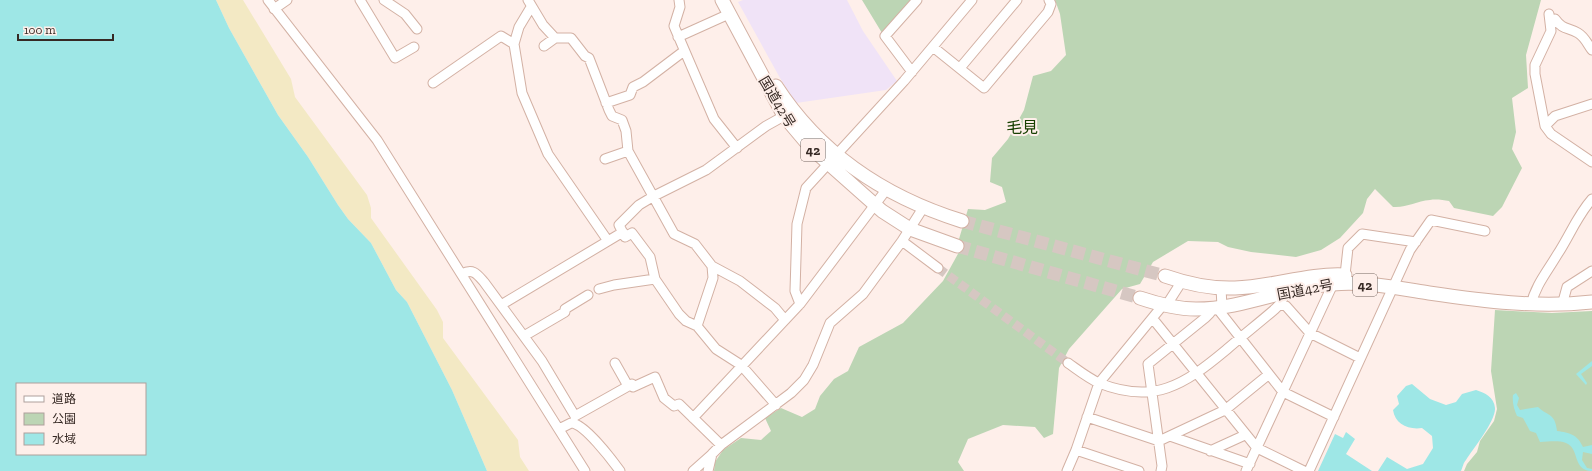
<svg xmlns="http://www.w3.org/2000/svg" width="1592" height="471" font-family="'Zilla Slab','Noto Sans JP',serif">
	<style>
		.commercial { fill: #f0e3f7 }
		.green { fill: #bcd5b4 }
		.sand { fill: #f3e9c4 }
		.water { fill: #9ee7e6; fill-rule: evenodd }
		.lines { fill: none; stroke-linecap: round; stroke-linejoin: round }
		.minor-tunnel { stroke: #d6c7c2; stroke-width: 9; stroke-dasharray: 9 4.5; stroke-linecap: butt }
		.highway-tunnel { stroke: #d6c7c2; stroke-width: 13; stroke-dasharray: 13 6; stroke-linecap: butt }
		.minor-casing { stroke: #d3b1a4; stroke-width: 11 }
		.highway-casing { stroke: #d3b1a4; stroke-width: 15 }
		.minor { stroke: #fff; stroke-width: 9 }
		.highway { stroke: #fff; stroke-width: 13 }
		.labels { text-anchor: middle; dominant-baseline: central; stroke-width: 4; stroke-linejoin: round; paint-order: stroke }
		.shield { fill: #feefea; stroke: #72645f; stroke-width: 1 }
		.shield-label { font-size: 13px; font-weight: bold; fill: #362924 }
		.street-label { font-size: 14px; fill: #362924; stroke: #feefea }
		.quarter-label { font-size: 16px; fill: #174001; stroke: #feefea }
	</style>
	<rect width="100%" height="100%" fill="#feefea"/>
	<path class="commercial" d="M743 0H847L863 31 897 81 886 90 796 103 780 78 738 2Z"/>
	<path class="green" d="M862 0H911L882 33Z
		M1055 0H1541L1526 55 1528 88 1512 98 1516 132 1512 149 1522 168 1502 207 1493 216 1454 208 1449 201C1443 200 1436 199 1430 200 1416 201 1407 208 1393 207L1375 189 1367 199 1363 213 1340 238 1321 250 1296 257 1251 252 1228 247 1218 242 1188 241 1153 262 1140 284 1122 289 1069 349 1059 368 1053 434 1044 438 1035 427 1003 425 968 439 958 462 964 471H714L715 462 723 450 741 438 761 440 771 431 765 418 781 408 802 417 815 409 820 396 834 379 848 371 859 347 903 323 943 281 959 252V239L968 209 985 210 1006 202 1002 187 990 182 992 158 1008 139 1024 110 1033 76 1051 71 1066 55 1060 14Z
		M1495 310 1552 313 1592 311V471H1464L1467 464 1477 452 1480 441 1494 421 1497 409 1491 371Z"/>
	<path class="sand" d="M216 0H243L291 79 295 97 367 195 371 208V218L437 310 443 322V338L518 440 520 457 529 471H487L452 390 407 302 396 290 371 243 348 219 338 205 308 157 278 115 229 28Z"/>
	<path class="water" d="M0 0H216L229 28 278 115 308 157 338 205 348 219 371 243 396 290 407 302 452 390 487 471H0ZM17 384H145V454H17Z
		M1592 361V366L1581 374 1587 383 1586 385 1576 374Z
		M1412 384 1430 399 1446 405 1456 402 1462 394 1476 390C1485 393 1494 397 1495 408 1496 421 1473 449 1466 460 1463 463 1463 467 1461 471H1378L1387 457 1407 469 1423 464 1433 448 1432 436 1422 428C1408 430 1395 424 1393 410L1399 404 1397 396 1406 386Z
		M1516 393 1519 398 1517 405 1520 410 1538 407C1549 417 1555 413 1557 431 1570 433 1577 434 1583 447L1592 445V454L1583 452 1582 460 1587 468 1592 469V471C1572 471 1580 448 1566 443 1557 440 1549 442 1540 442L1536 433 1530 431 1523 418 1517 416C1514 409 1512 402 1513 395Z
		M1346 432 1355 439 1346 454 1372 471H1318L1335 434 1343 438Z"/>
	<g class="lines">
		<path class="minor-tunnel" d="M938 268 1068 363"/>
		<path class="highway-tunnel" d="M962 221 1165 276
			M957 246 1140 298"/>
		<defs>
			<path id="minor" d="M268 0 377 140 585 471
				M360 0 395 58 414 47
				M384 0 405 14 417 29
				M528 0 543 25 555 38H571L585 56 589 58 609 110 612 116 622 120 626 131 628 151 674 234 695 244 712 266 740 281 775 308 785 320
				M679 0 680 7 674 26 714 119 737 148
				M531 7 519 27 514 44 522 93 548 154 608 241
				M274 9 287 0
				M1549 14 1551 31 1535 65V74L1545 126 1551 134 1592 162
				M1551 20 1555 19C1563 30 1567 27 1578 33 1585 37 1588 45 1592 50
				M678 37 729 14
				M544 46 555 38
				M933 47 984 88 1048 12 1051 4 1049 0
				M960 68 1017 0
				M912 72 885 36 917 0
				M433 83 501 36 514 44
				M606 103 630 95 633 87 643 82 684 51
				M1545 126 1555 116 1592 104
				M605 159 628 151
				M902 241 938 268
				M462 274C473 268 477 274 484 282L542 361 575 416 632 384 633 387 655 377 664 398 674 406 679 404 721 445
				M1345 275 1348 248 1362 234 1416 242
				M1221 288 1222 307
				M599 289 614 285 655 279
				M800 304 795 291 797 224 806 188 904 81 972 0
				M1280 304 1286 306 1310 333 1360 358
				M501 305 623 232
				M1531 305C1535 286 1547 272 1557 255 1569 237 1577 216 1592 199
				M1562 305 1567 287 1592 271
				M1166 306 1182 281
				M1217 308 1283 392 1334 417
				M1153 319 1257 448 1304 471
				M697 326 713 278 712 266
				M524 336 565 312V309L588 295
				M615 363 628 386
				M1068 363C1078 370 1088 378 1099 383 1154 405 1184 385 1226 350 1242 336 1259 323 1275 309L1280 304 1287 290
				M776 405 741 365 716 349 697 326 686 321 679 314 655 279 650 257 632 233 625 237 619 225 639 205 654 196 706 170 766 126 784 116
				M1087 417 1159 441 1225 410 1268 375
				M693 418 800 304 886 190
				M559 429 571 423C584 423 612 460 620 471
				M1170 436 1250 464
				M1076 450 1139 471
				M1210 451 1245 435
				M693 471 711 455
				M708 471 712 454 721 445 791 393 804 380 813 365 830 323 863 294 902 241 923 208
				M1067 471 1076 450 1099 383 1163 305
				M1161 471 1162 466 1148 364 1205 318 1210 313V308
				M1246 471 1333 284
				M1309 471 1410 250 1431 220 1485 231"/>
			<path id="highway" d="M722 0 784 116 811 148 882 211 910 229 957 246
				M776 86C820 154 885 197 962 221
				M1165 276C1188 284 1211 289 1235 288 1272 287 1308 273 1345 275
				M1140 298C1158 304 1176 309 1196 309 1243 309 1287 287 1333 284 1365 281 1398 288 1429 293 1484 301 1537 308 1592 302"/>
		</defs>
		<use href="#minor" class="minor-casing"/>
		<use href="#highway" class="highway-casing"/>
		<use href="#minor" class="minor"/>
		<use href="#highway" class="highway"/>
	</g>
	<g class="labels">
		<g class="shield">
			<rect x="801" y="139" width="24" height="22" rx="3"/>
			<rect x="1353" y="274" width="24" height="22" rx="3"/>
		</g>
		<g class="shield-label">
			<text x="813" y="150">42</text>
			<text x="1365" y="285">42</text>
		</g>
		<g class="street-label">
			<text transform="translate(777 102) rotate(59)">国道42号</text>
			<text transform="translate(1305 290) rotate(-11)">国道42号</text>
		</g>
		<g class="quarter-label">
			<text x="1022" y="127">毛見</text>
		</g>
	</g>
	<rect x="16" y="383" width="130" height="72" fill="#feefea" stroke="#aea09b"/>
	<rect x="24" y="396" width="20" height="6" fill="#ffffff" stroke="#aea09b"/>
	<text x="52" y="403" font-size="12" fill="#362924">道路</text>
	<rect x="24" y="413" width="20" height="12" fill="#bcd5b4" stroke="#aea09b"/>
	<text x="52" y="423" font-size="12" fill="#362924">公園</text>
	<rect x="24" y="433" width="20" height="12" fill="#9ee7e6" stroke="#aea09b"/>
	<text x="52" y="443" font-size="12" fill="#362924">水域</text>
	<path d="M18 34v6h95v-6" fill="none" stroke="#362924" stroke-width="2"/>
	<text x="24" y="34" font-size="12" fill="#362924" stroke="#feefea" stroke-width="3" paint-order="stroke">100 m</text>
</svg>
